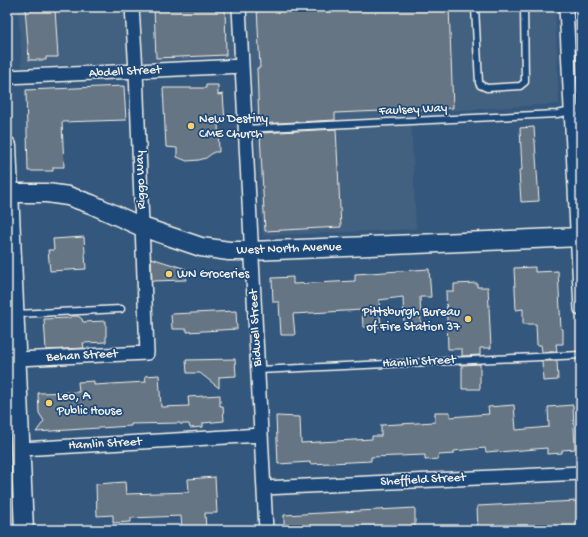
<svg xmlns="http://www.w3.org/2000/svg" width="588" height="537" font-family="'Gochi Hand',sans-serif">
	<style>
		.built { fill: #43607f }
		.green { fill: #557a80; stroke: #a4b6b4 }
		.building { fill: #657584; stroke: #f4f1e8 }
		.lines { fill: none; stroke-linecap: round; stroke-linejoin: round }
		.lane-casing { stroke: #f4f1e8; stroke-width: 9 }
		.street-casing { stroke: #f4f1e8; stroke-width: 16 }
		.secondary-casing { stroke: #f4f1e8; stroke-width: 21 }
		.lane { stroke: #1f4a7a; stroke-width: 6 }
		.street { stroke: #1f4a7a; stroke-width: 13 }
		.secondary { stroke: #1f4a7a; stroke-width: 18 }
		.poi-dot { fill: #ffd166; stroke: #1f4a7a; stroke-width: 1.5 }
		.labels { text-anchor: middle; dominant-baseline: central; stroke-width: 3.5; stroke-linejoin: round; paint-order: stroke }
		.street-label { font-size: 13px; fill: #f4f1e8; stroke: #1f4a7a }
		.poi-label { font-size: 13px; fill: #f4f1e8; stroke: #1f4a7a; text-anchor: start }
	</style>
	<rect width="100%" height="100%" fill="#34577d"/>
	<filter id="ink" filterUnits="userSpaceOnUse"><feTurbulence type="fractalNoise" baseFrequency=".025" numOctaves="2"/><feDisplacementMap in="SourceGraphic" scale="8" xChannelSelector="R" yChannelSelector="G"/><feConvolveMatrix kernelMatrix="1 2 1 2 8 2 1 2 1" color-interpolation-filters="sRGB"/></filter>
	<g filter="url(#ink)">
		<path class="built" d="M18 7H555L559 104 411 113 416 229 263 236 250 56 165 61 22 67Z
			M7 193 24 530H7Z"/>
		<path class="green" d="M577 13H581V83Z"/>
		<path class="building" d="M25 7H44V9H55L58 57H46V60H29Z
			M154 7H225L226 55 156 58Z
			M257 7H449L453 108 335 113V120L259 124 257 68H260Z
			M206 85H218V95L223 94 225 122H218L219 152H214L206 158 199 160 187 161 177 157V148L166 147 163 88H206Z
			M124 86 126 120 62 122 64 167H53V171H28L26 90Z
			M534 127 539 201 521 202 519 170H522L520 128Z
			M336 129 341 227 265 231 260 133Z
			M84 237 86 269 50 271 48 250H54L53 239Z
			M151 258 186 269V280L152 281Z
			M535 267V272L558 271 561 329H563V344H556L557 352H542L541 345H537L536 324H523V309L516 310 514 268Z
			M429 269 431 297H420L421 325 404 326 403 297 379 300 381 327H363L362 310 293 314 295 335H281L279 302H273L272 278 293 277V284L355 281V274Z
			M477 283V287H488L491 348H480V355L462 356V349H448L446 291H454V284Z
			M236 311 237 329 187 332V329H172L171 314Z
			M72 316H78L82 319 83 322 106 321V342L83 343 84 348 46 350 44 319 69 318Z
			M235 359 236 376 219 377V388L200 373H187L186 360Z
			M542 361H557L558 380 543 381Z
			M480 364V389H462V365Z
			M159 375 161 407 189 406 188 397 220 395V406H223L224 421 203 423V427L190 428 189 424H180V423L131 424V426L36 432 44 421 39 413 38 393 79 392 78 382 94 381V385L146 382 145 376Z
			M514 405 516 430 549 427 548 407 573 405 575 449 562 450V453L547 454V448L499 452V451L486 452 485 448 454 451V454L438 455V459L425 460V455L371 457V461L310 464V462L278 464 276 416 300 417 301 443 372 439V436H381V425L435 422V412H450V417L489 414 488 407Z
			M215 477 217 513H205L206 530H182L181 516 131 518V522L113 523V515L97 516 96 484 125 482 126 494 189 492 188 479Z
			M577 501 579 530H478L477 506Z
			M415 508V530H284V515Z"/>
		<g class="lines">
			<defs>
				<path id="lane" d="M475 7 479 83 480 85 487 88 520 86 525 82 524 7
					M245 129 557 114 581 109
					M16 314 121 309
					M258 370 581 355"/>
				<path id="street" d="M239 7 266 530
					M566 7 581 309
					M7 77 242 66
					M17 359 147 353 136 71 132 7
					M21 449 261 435
					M264 488 581 473"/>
				<path id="secondary" d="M7 146 24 530
					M7 193H47L68 196 91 204 142 227 201 247 229 251H252L581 237"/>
			</defs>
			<use href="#lane" class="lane-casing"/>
			<use href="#street" class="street-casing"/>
			<use href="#secondary" class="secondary-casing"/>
			<use href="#lane" class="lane"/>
			<use href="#street" class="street"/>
			<use href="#secondary" class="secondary"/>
		</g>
	</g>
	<g class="poi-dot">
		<circle cx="191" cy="126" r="4"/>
		<circle cx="169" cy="274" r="4"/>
		<circle cx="468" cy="319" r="4"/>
		<circle cx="49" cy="403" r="4"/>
	</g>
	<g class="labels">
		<g class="street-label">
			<text transform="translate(125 72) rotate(-3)">Abdell Street</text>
			<text transform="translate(413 110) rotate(-3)">Faulsey Way</text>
			<text transform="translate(141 180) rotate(-92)">Riggo Way</text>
			<text transform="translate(289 249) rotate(-2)">West North Avenue</text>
			<text transform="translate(256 328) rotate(-93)">Bidwell Street</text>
			<text transform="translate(82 356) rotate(-3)">Behan Street</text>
			<text transform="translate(419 362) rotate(-3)">Hamlin Street</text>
			<text transform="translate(105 444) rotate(-3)">Hamlin Street</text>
			<text transform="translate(423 480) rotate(-3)">Sheffield Street</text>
		</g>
		<g class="poi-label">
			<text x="199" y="119">New Destiny<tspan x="199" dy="15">CME Church</tspan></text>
			<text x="177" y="274">WN Groceries</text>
			<text x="460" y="312" text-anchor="end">Pittsburgh Bureau<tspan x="460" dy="15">of Fire Station 37</tspan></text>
			<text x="57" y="396">Leo, A<tspan x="57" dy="15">Public House</tspan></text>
		</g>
	</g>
	<rect width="588" height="537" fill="none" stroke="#1f4a7a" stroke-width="24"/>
	<rect x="12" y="12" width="564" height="513" fill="none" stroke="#f4f1e8" stroke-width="1.5" filter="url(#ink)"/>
</svg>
